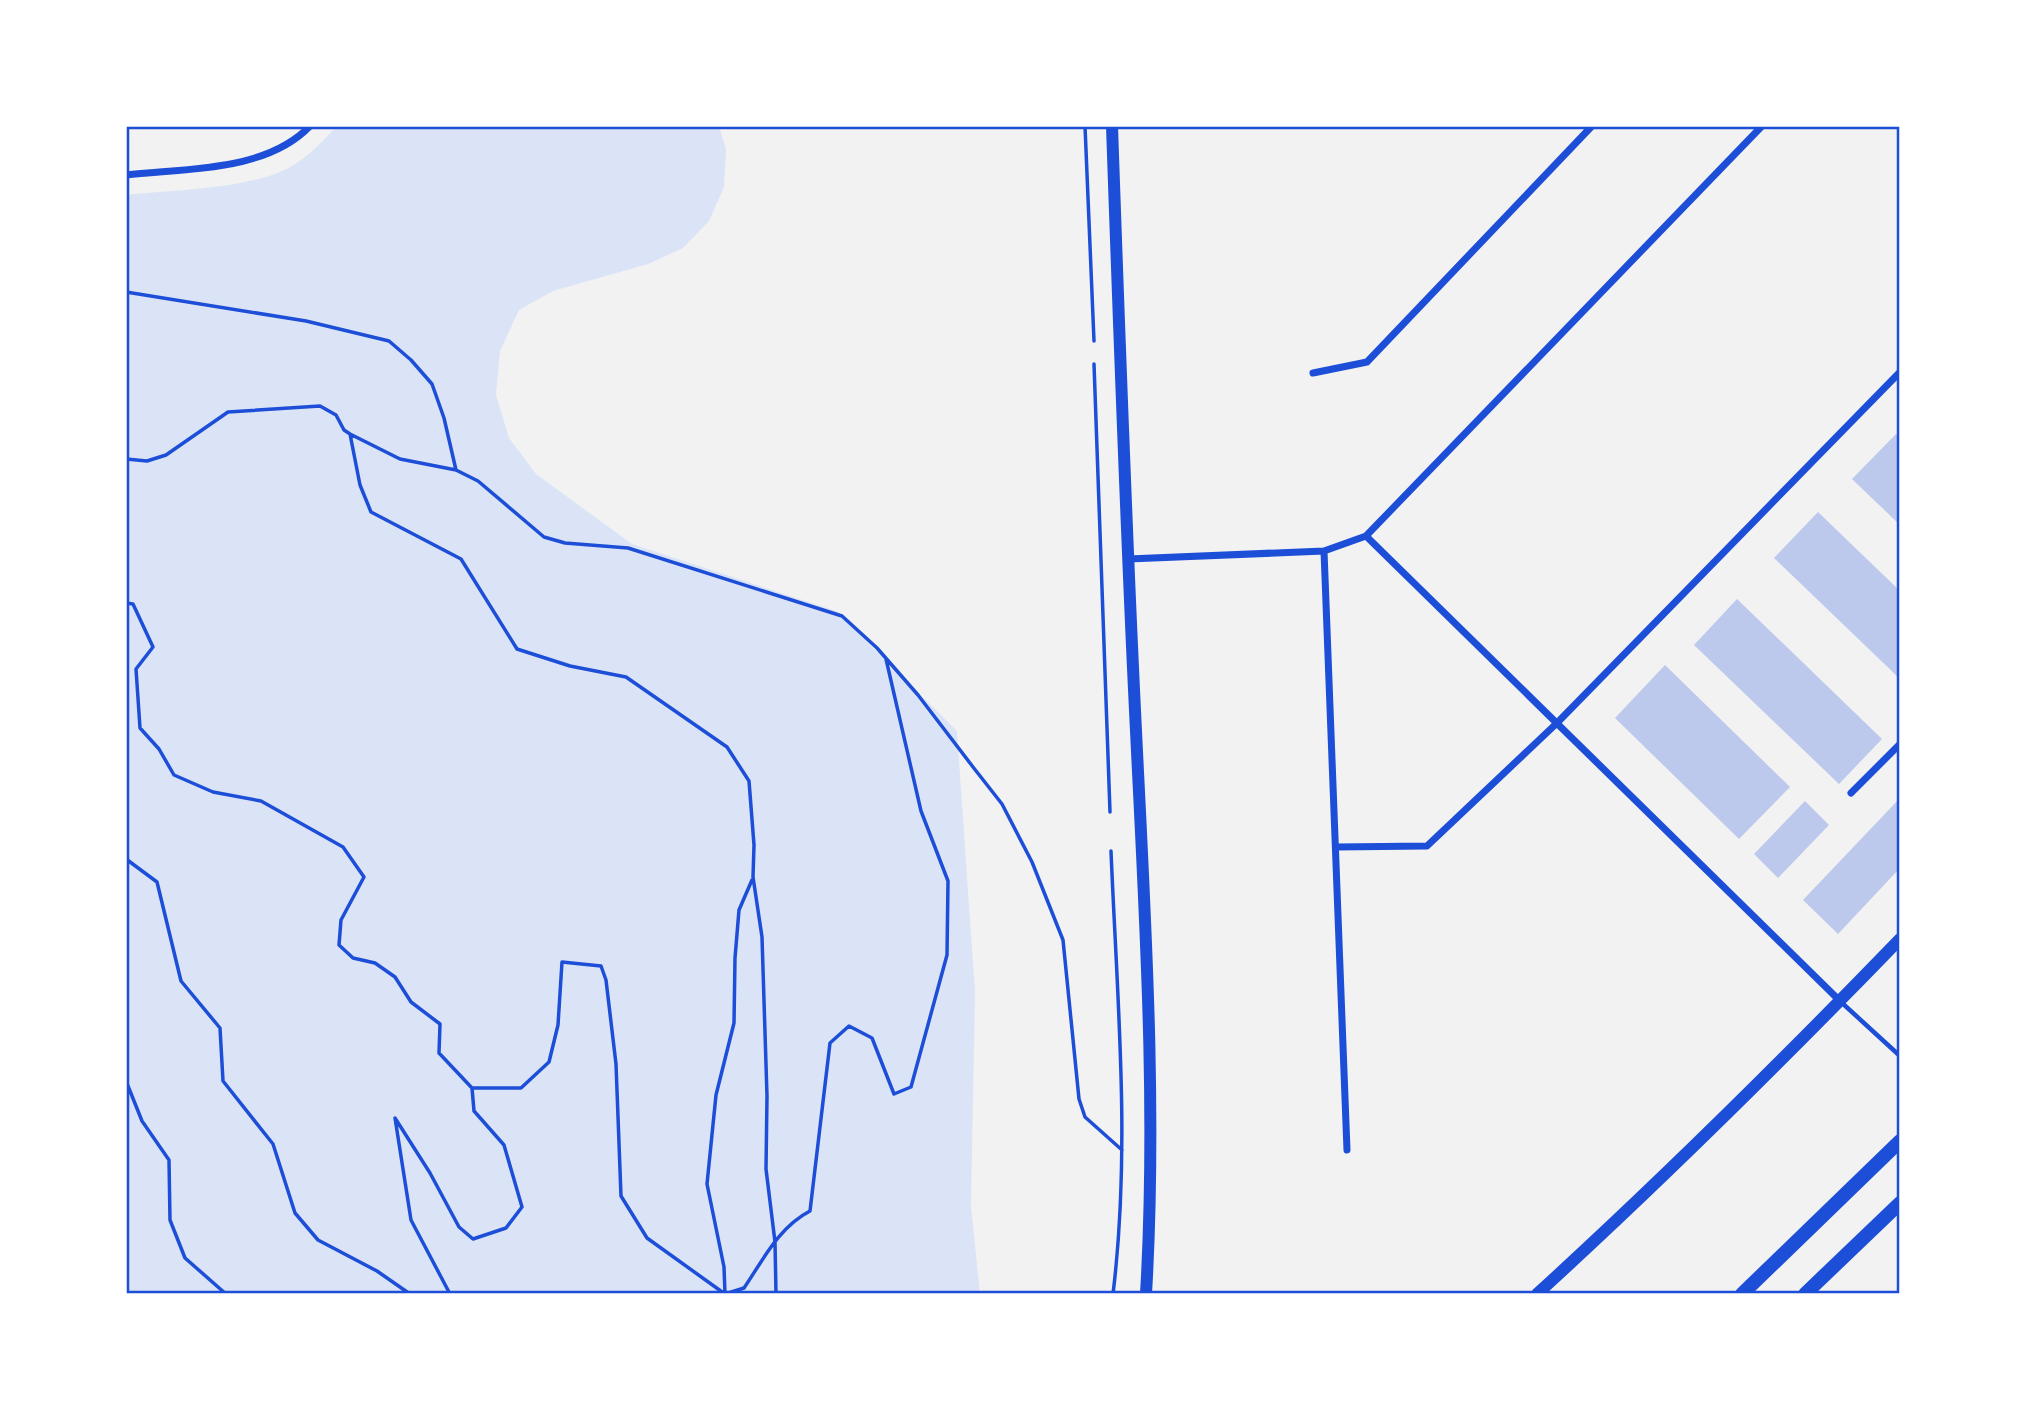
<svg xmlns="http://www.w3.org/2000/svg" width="2026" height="1420" font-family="'Roboto Condensed',sans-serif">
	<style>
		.green { fill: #dbe4f7 }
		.building { fill: #bdc9ec }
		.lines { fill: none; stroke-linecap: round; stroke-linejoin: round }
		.path { stroke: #1d4ed8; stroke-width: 3.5 }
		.service { stroke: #1d4ed8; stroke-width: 4.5 }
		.minor { stroke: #1d4ed8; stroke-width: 7 }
		.secondary { stroke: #1d4ed8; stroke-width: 12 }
		.motorway { stroke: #1d4ed8; stroke-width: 14 }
		.neatline { fill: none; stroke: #1d4ed8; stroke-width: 2.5 }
	</style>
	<rect width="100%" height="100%" fill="#f2f2f2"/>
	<path class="green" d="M337 126H719L726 149 724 187 709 221 683 248 648 264 553 291 519 310 500 351 496 395 509 438 536 474 632 544 836 611 957 731 975 992 971 1206 980 1294H126V195C173 190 253 189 292 166 310 155 323 141 337 126Z"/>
	<path class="building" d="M1896 434 1900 438V525L1852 479Z
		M1818 512 1900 591V679L1774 558Z
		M1737 599 1882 739 1839 784 1694 645Z
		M1665 665 1790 787 1739 839 1615 718Z
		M1900 798V868L1838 934 1803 900Z
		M1805 801 1829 825 1778 878 1754 854Z"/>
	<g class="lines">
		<path class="path" d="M1085 126 1094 341
			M126 292 306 321 389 341 411 360 432 384 444 418 456 470
			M1094 364 1110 812
			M350 434 360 485 371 512 461 559 517 649 570 666 626 677 727 747 749 781 754 845 753 877 762 937 767 1096 766 1169 775 1242 776 1294
			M126 459 147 461 166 455 228 412 320 406 336 415 344 430 350 434 400 459 456 470 478 481 544 537 565 543 628 548 842 616 877 648 918 695 973 767 1002 804 1032 862 1063 940 1079 1099 1085 1117 1122 1150
			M126 603 133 604 153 647 136 669 140 728 159 749 174 775 213 792 261 801 343 847 364 877 341 920 339 945 353 958 375 963 395 977 411 1002 440 1024 439 1053 472 1088 474 1111 504 1145 522 1207 506 1228 473 1239 459 1227 430 1173 395 1118 411 1220 450 1294
			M1111 851C1117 998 1131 1147 1113 1294
			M126 859 157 882 181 981 220 1028 223 1081 273 1144 295 1213 318 1240 377 1271 410 1294
			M126 1081 142 1121 169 1160 170 1220 185 1258 226 1294
			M472 1088H521L549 1062 558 1025 562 962 601 966 606 980 616 1064 621 1196 647 1238 725 1294 744 1288C763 1260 779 1227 810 1211L830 1043 849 1026 872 1038 894 1094 911 1087 947 955 948 881 921 811 886 659
			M725 1294 724 1267 707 1184 716 1095 734 1023 735 958 739 910 752 880"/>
		<path class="service" d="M1841 1002 1900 1056"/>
		<path class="minor" d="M126 175C186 168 266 172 310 126
			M1313 373 1367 362 1592 126
			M1366 536 1840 1001
			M1324 551 1347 1150
			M1128 559 1324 551 1366 536 1762 126
			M1851 793 1900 744
			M1336 847 1427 846 1557 723 1900 372"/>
		<path class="secondary" d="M1112 126C1119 328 1126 529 1136 731 1145 918 1157 1106 1146 1294
			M1537 1294C1662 1180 1782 1061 1900 939"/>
		<path class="motorway" d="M1742 1294 1900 1141
			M1805 1294 1900 1203"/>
	</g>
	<rect width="2026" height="1420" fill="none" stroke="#ffffff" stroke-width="256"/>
	<rect x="128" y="128" width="1770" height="1164" class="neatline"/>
</svg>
